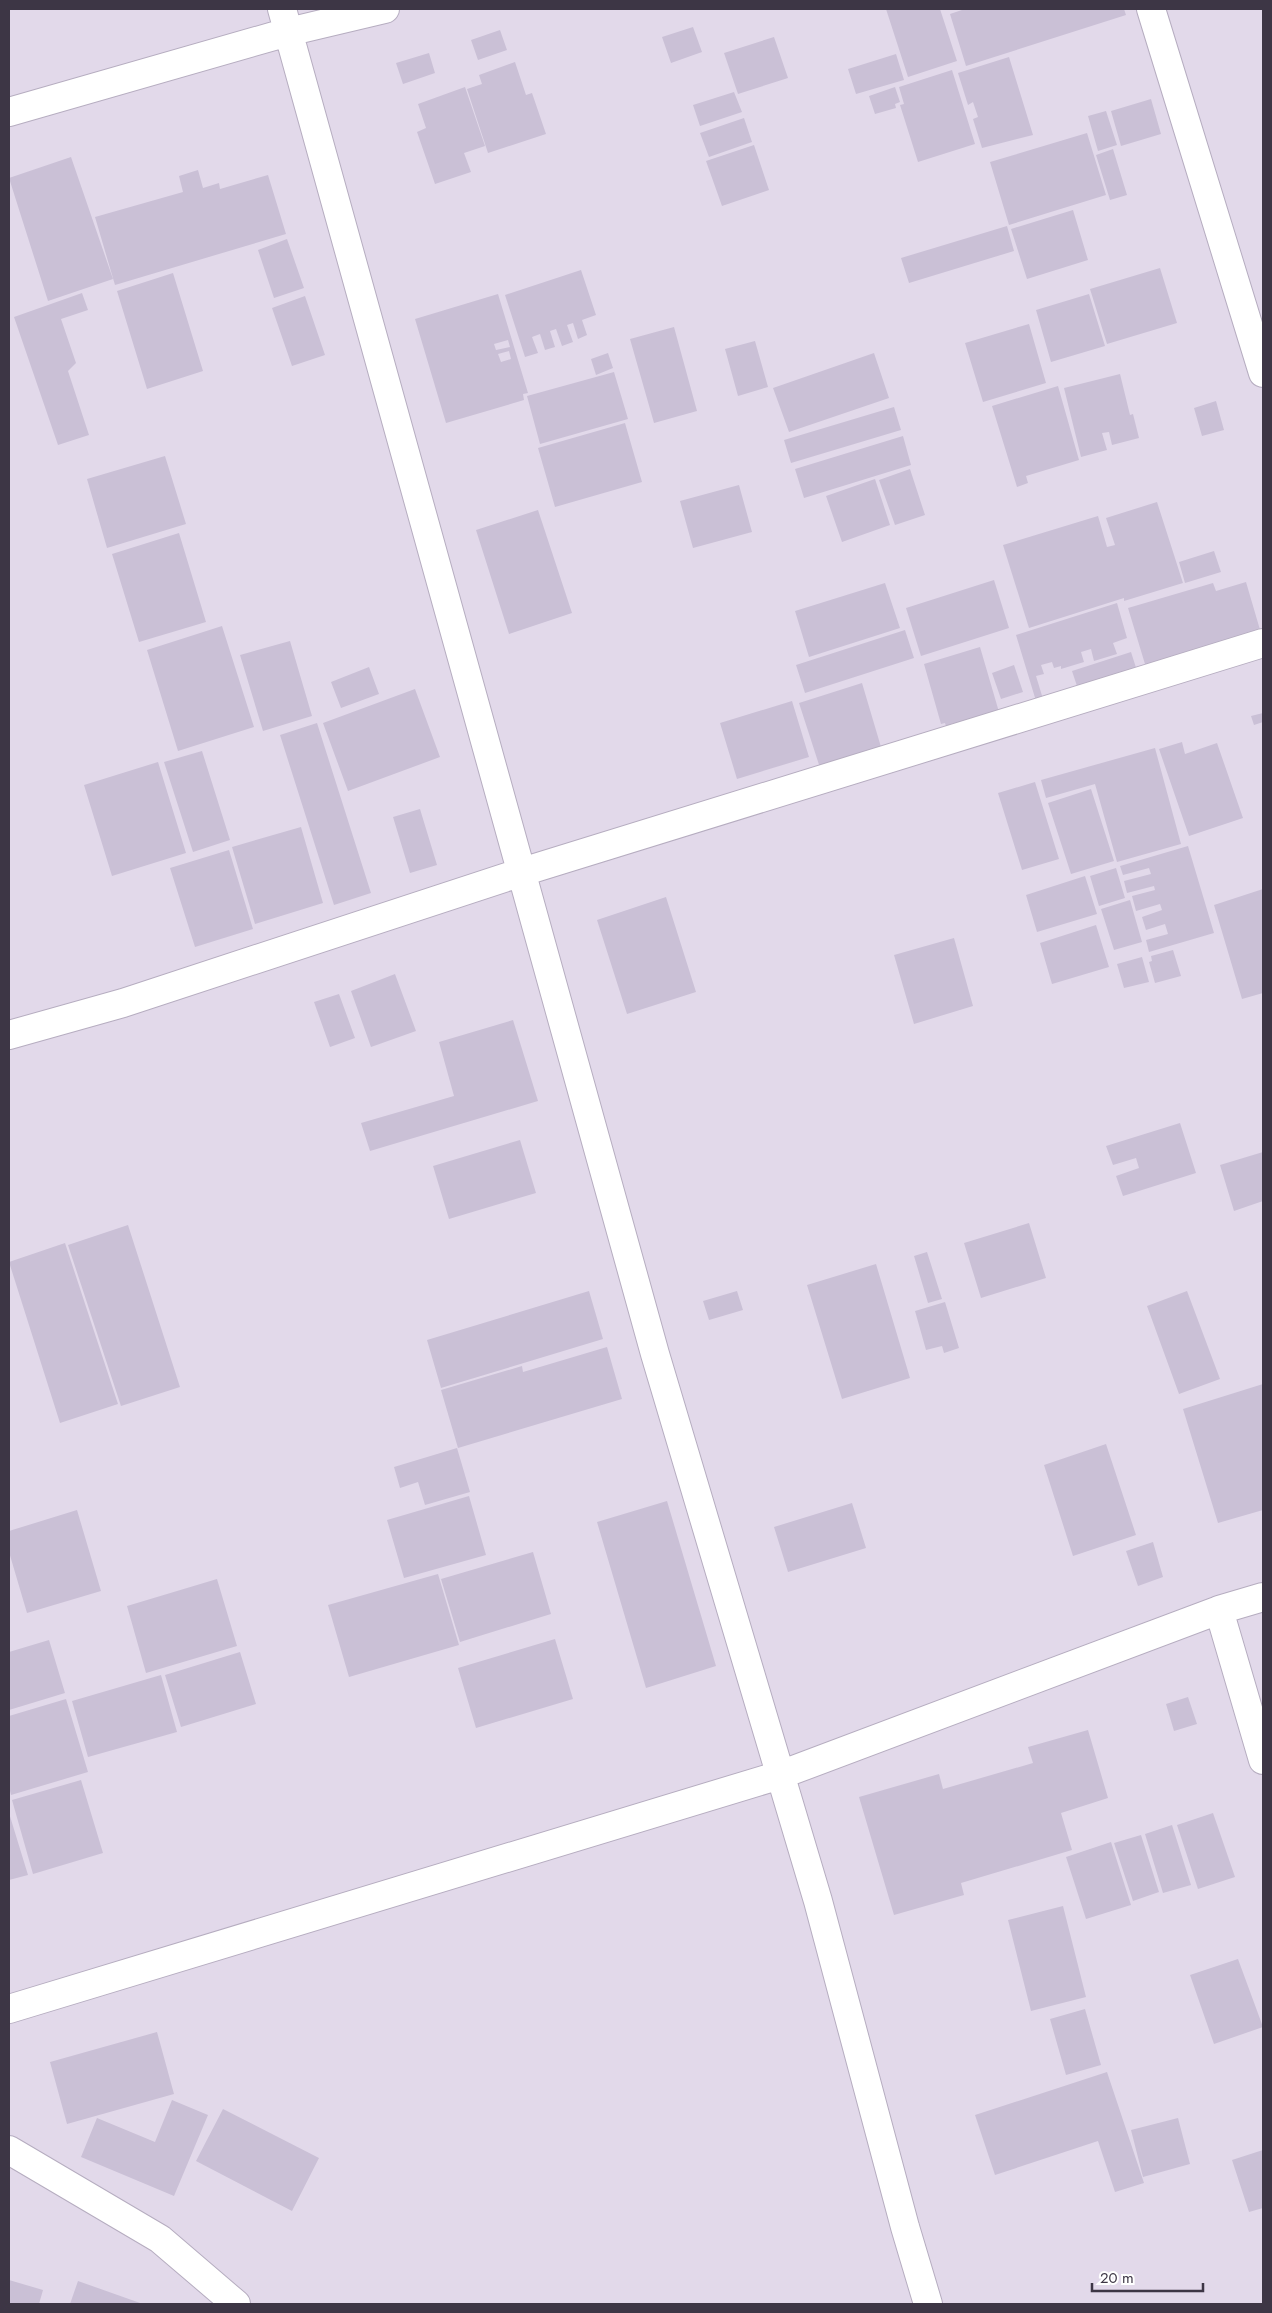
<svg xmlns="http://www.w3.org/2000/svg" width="1272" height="2313" font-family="Jost,sans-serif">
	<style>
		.residential { fill: #e2d9ea }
		.building { fill: #cac0d6; fill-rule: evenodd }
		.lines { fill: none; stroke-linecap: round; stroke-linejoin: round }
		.minor-casing { stroke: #b6adc0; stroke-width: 30 }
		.minor { stroke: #fff; stroke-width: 28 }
	</style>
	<rect width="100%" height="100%" fill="#ede7f2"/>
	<path class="residential" d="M9 9H1263V2304H9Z"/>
	<path class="building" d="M886 9H940L957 61 908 77Z
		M961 9H1124L1126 15 966 66 950 14 962 10Z
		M693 27 702 52 671 63 662 37Z
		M500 30 507 50 478 60 471 40Z
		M774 37 788 78 738 94 724 53Z
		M429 53 435 73 403 84 396 63Z
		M896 54 904 80 856 94 848 69Z
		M1009 57 1033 135 982 148 973 119 978 117 973 102 968 105 958 73Z
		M515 62 526 95 532 93 546 134 488 153 467 89 482 84 479 75Z
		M952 70 975 144 918 162 900 105 904 104 899 87Z
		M465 87 485 146 464 153 471 172 435 184 417 132 426 128 418 104Z
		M895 87 900 102 895 104 896 108 875 114 869 96Z
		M734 92 742 112 700 126 693 105Z
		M1151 99 1161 134 1121 146 1111 111Z
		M1106 111 1117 145 1098 151 1088 116Z
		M744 118 752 142 709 157 700 133Z
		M1087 133 1106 195 1009 225 990 162Z
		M754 145 769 190 722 206 706 161Z
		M1113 149 1127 195 1110 200 1096 155Z
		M71 157 113 279 48 301 9 178Z
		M198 170 203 188 219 183 220 189 268 175 286 234 115 285 95 217 183 192 179 176Z
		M1073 210 1088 260 1027 279 1011 229Z
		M1007 226 1014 251 909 283 901 258Z
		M287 239 304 288 274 298 258 250Z
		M1160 268 1177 323 1107 344 1090 289Z
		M581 270 596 315 582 320 587 335 578 339 573 323 567 325 573 342 562 346 556 329 550 331 555 347 545 350 540 334 532 337 538 353 525 357 505 295Z
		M173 273 203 371 147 389 117 291Z
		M82 293 88 310 61 319 76 363 68 371 89 435 58 445 14 317Z
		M498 294 528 393 523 394 524 400 446 423 415 319ZM508 340 510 347 496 350 494 344ZM509 351 511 359 501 362 498 354Z
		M1089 294 1105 346 1051 362 1036 310Z
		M305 296 325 355 292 366 272 308Z
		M1029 324 1046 383 983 402 965 343Z
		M674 327 697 411 654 423 630 339Z
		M755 341 768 387 738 396 725 349Z
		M608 353 613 368 596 375 591 359Z
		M874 353 889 398 789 432 773 388Z
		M614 372 628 419 540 444 527 396Z
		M1120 374 1130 415 1133 414 1139 438 1112 445 1109 432 1102 433 1107 450 1081 457 1064 388Z
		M1058 386 1079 460 1026 476 1028 483 1017 487 992 406Z
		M1216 401 1224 430 1202 436 1194 408Z
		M894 407 901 430 791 463 784 440Z
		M625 423 642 482 555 507 538 448Z
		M903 436 911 465 804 498 795 469Z
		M165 456 186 524 107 548 87 479Z
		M910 469 925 515 895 525 879 480Z
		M875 479 890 525 842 542 826 496Z
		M739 485 752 532 693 548 680 501Z
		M1157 502 1183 583 1124 601V598L1029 628 1003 545 1098 516 1107 547 1115 545 1106 518Z
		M538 510 572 613 509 634 476 530Z
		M179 533 206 622 139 642 112 554Z
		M1214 551 1221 572 1185 583 1179 562Z
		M994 580 1009 628 921 656 906 608Z
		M1246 582 1263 640 1148 674 1128 608 1213 583 1216 591Z
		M885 583 900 628 809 657 795 611Z
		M1117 603 1127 638 1113 643 1117 654 1094 661 1091 649 1081 652 1084 662 1061 669V666L1054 668 1052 662 1041 665 1044 674 1036 676 1043 699 1036 701 1016 635Z
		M222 626 254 727 178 751 147 650Z
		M905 630 914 658 805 693 796 665Z
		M290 641 312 716 263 731 240 655Z
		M980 647 999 712 955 725 954 723 946 726 945 723 941 724 924 664Z
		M1131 652 1139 677 1080 695 1072 671Z
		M1014 665 1023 692 1001 699 992 673Z
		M369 667 379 694 341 708 331 682Z
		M862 683 881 747 822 774 799 703Z
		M415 689 440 757 348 791 323 723Z
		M792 701 809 757 737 779 720 723Z
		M1263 713V722L1254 725 1251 716Z
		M317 723 371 893 334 905 280 735Z
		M1182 742 1185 754 1217 743 1243 818 1189 836 1159 749Z
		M1155 748 1181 844 1117 862 1095 784 1046 798 1041 780Z
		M202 751 230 840 193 852 164 762Z
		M158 762 186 853 112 876 84 785Z
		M1035 782 1059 859 1022 870 998 793Z
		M1091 789 1114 861 1071 874 1048 803Z
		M420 809 437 865 410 873 393 817Z
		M301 827 323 903 255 924 232 847Z
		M1188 846 1214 933 1149 952 1146 940 1168 934 1165 924 1146 930 1142 917 1162 910 1160 904 1136 911 1132 896 1155 890 1154 886 1127 893 1124 881 1151 874 1149 868 1123 875 1120 866Z
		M229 850 253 929 195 947 170 868Z
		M1116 868 1125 898 1099 906 1090 876Z
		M1085 876 1097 914 1037 932 1026 895Z
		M1263 889V993L1242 999 1214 905Z
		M666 897 696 992 627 1014 597 920Z
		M1130 900 1142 942 1114 950 1101 909Z
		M1096 925 1109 967 1052 984 1040 943Z
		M954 938 973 1006 914 1024 894 955Z
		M1173 950 1181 976 1155 983 1149 962 1152 961 1151 956Z
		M1142 957 1149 982 1124 988 1117 964Z
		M395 974 416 1031 371 1047 351 991Z
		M339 994 355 1038 330 1047 314 1002Z
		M513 1020 538 1101 370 1151 361 1123 454 1096 439 1042Z
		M1180 1123 1196 1173 1123 1196 1116 1176 1139 1168 1136 1158 1113 1165 1106 1146Z
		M520 1140 536 1193 449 1219 433 1166Z
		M1263 1152V1201L1234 1211 1220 1165Z
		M1029 1223 1046 1278 981 1298 964 1243Z
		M128 1225 180 1387 121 1406 68 1245Z
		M65 1243 118 1404 60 1423 9 1262Z
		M927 1252 942 1299 928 1303 914 1256Z
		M876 1264 910 1378 842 1399 807 1285Z
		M589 1291 603 1339 441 1388 427 1340Z
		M737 1291 743 1310 709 1320 703 1301Z
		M1187 1291 1220 1379 1179 1394 1147 1306Z
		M945 1302 959 1348 944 1353 942 1346 926 1350 915 1311Z
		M607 1347 622 1399 458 1448 441 1390 522 1366 523 1372Z
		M1263 1384V1510L1218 1523 1183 1409Z
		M1106 1444 1136 1535 1073 1556 1044 1465Z
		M457 1448 470 1492 425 1505 418 1482 400 1488 394 1467Z
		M469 1496 486 1555 404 1578 387 1520Z
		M667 1501 716 1666 646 1688 597 1522Z
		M852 1503 866 1548 788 1572 774 1527Z
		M77 1510 101 1591 27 1613 9 1552V1531Z
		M1153 1542 1163 1577 1138 1586 1126 1551Z
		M533 1552 551 1614 460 1642 441 1579Z
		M438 1574 459 1645 349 1677 328 1605Z
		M217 1579 237 1646 146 1673 127 1606Z
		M555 1639 573 1699 476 1728 458 1668Z
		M49 1640 65 1693 9 1710V1652Z
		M240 1652 256 1704 181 1727 165 1675Z
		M161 1675 177 1732 88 1757 72 1701Z
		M1188 1697 1197 1724 1174 1731 1166 1704Z
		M66 1699 88 1772 11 1795 9 1787V1716Z
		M1088 1730 1108 1798 1061 1813 1072 1850 961 1883 964 1895 894 1915 859 1797 939 1774 943 1789 1033 1763 1028 1747Z
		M81 1780 103 1853 33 1874 12 1800Z
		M9 1813 28 1875 9 1880Z
		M1213 1813 1235 1877 1198 1889 1177 1825Z
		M1172 1825 1191 1885 1163 1893 1145 1834Z
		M1141 1835 1159 1892 1133 1901 1114 1843Z
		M1111 1842 1131 1905 1086 1919 1066 1857Z
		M1063 1906 1086 1997 1031 2011 1008 1920Z
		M1238 1959 1263 2027 1214 2044 1190 1975Z
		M1085 2009 1101 2065 1066 2075 1050 2019Z
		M157 2032 174 2094 67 2124 50 2062Z
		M1107 2072 1144 2183 1115 2192 1098 2141 995 2175 975 2115Z
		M172 2100 208 2115 174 2196 81 2157 97 2118 155 2142Z
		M223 2109 319 2158 292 2211 196 2161Z
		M1178 2118 1190 2164 1143 2177 1131 2130Z
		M1263 2150V2208L1249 2212 1232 2160Z
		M9 2280 43 2290 39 2304H9Z
		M78 2281 143 2304H70Z"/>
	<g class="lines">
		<defs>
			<path id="minor" d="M282 9 655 1354 818 1901 905 2227 928 2304
				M1151 9 1263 373
				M9 112 288 32 385 9
				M9 1035 123 1003 522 872 1263 643
				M1219 1610 1263 1760
				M9 2009 780 1775 1219 1610 1263 1597
				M9 2150 160 2239 236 2304"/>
		</defs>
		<use href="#minor" class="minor-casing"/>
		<use href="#minor" class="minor"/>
	</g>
	<rect width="1272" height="2313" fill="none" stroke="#3d3645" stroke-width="20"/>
	<path d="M1092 2283v8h111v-8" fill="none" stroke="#3d3645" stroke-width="2.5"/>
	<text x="1100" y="2283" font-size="15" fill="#3d3645" stroke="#ffffff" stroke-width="4" paint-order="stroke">20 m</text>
</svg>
